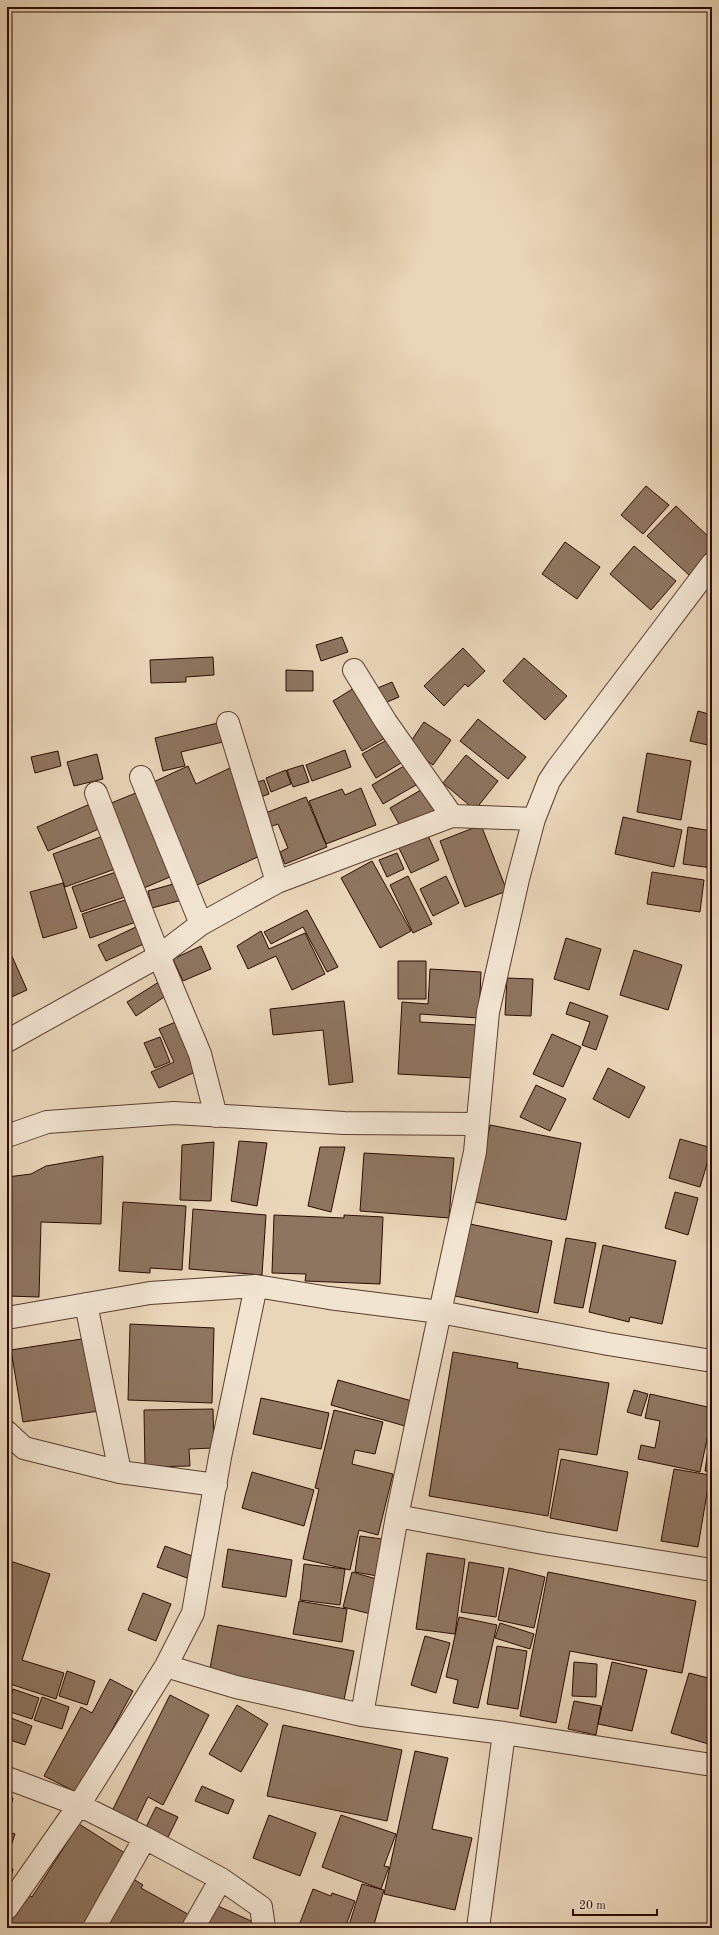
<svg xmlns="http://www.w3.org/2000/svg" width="719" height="1935" font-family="'Old Standard TT',serif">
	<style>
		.building { fill: #8e7560; stroke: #2b0c00 }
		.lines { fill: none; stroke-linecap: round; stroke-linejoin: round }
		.minor-casing { stroke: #5a3e2e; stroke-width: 24 }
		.minor { stroke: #f1e4d1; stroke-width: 22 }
	</style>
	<rect width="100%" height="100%" fill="#e9d5b8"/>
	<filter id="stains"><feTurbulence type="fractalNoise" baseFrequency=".005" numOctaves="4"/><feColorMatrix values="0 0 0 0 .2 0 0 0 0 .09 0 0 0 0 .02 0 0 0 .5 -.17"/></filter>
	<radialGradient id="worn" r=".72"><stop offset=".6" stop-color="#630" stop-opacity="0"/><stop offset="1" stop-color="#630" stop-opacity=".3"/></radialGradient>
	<path class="building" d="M646 486 669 505 643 534 621 515Z
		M676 506 712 540V552L690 576 647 536Z
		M565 542 600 567 577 599 542 574Z
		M634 546 676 581 651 610 610 574Z
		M342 637 348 652 321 661 316 645Z
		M463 648 485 671 468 687 465 684 444 706 424 686Z
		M213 657 214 675 186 677V682L151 683 150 660Z
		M524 658 567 696 545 720 503 681Z
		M286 670 313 671V691H286Z
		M392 682 399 697 380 705 373 690Z
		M359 685 389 736 362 751 333 701Z
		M698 711 712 715V746L690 741Z
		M478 719 526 757 508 779 460 741Z
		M424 722 451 740 433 765 407 747Z
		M218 723 223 742 181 752 185 766 163 771 155 738Z
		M392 737 406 760 376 778 362 754Z
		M345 750 351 767 312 781 306 765Z
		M58 751 61 766 35 773 31 757Z
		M647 753 691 761 681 820 637 812Z
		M97 754 103 779 74 786 67 762Z
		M466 755 498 781 475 810 443 783Z
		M303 765 309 782 293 787 287 770Z
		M188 766 196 784 230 768 255 822 264 854 195 886 147 785Z
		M404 766 416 785 383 804 372 785Z
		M286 770 291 784 271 792 266 778Z
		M264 780 269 794 258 798 252 784Z
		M426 787 439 810 403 831 390 808Z
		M361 788 376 825 326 844 309 801 342 789 345 795Z
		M143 790 177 874 144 888 109 804Z
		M306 797 327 847 285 864 280 852 288 848 278 824 264 829 258 816Z
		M90 804 101 828 48 851 37 827Z
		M623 817 682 830 674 867 615 854Z
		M481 825 507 891 465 907 440 841Z
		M688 827 712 831V868L683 864Z
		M426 831 439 860 411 873 397 844Z
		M106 835 118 868 65 887 53 854Z
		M397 853 404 869 387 877 379 860Z
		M372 861 411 931 380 948 341 878Z
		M119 871 128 896 81 912 72 887Z
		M652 872 704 880 700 912 647 904Z
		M408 876 432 924 413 933 390 885Z
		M446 876 459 903 433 916 420 889Z
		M63 883 77 928 43 938 30 892Z
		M177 883 182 900 152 908 148 891Z
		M131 898 139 921 90 938 82 914Z
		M307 910 338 967 327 972 303 927 271 944 264 932Z
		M140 925 148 942 106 961 98 945Z
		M261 931 269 949 305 933 325 974 292 990 276 956 248 969 237 946Z
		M566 938 601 949 589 990 554 979Z
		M7 945 27 990 7 999Z
		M201 946 211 969 183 981 173 959Z
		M634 950 682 965 668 1010 620 995Z
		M398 961H426V999H398Z
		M430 969 481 972 479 1018 420 1014V1022L477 1025 474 1078 398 1074 402 1002 428 1004Z
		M507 978 533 979 531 1016 505 1015Z
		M162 980 170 993 136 1016 127 1002Z
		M344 1001 353 1082 329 1085 323 1030 273 1035 270 1009Z
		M570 1002 608 1016 596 1050 582 1045 590 1022 566 1014Z
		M178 1021 200 1070 159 1088 151 1072 174 1062 159 1029Z
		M552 1034 581 1047 563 1087 533 1074Z
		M160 1037 170 1062 155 1068 144 1043Z
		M608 1068 645 1087 629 1118 593 1099Z
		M536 1085 566 1099 550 1131 520 1117Z
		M490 1125 581 1143 566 1220 475 1202Z
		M680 1139 712 1148 700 1187 669 1178Z
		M239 1141 267 1143 257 1206 231 1201Z
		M214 1142 211 1201 180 1200 182 1145Z
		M320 1147H345L331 1212 308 1206Z
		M364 1153 454 1158 449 1218 360 1211Z
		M103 1156 101 1224 41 1222 39 1297 7 1296V1177L31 1174 46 1166Z
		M675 1192 698 1198 688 1235 665 1228Z
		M123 1202 186 1206 182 1270 150 1268V1273L119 1271Z
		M193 1209 266 1215 262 1275 189 1269Z
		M274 1215 344 1218V1215L383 1217 380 1284 305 1281 306 1274 272 1273Z
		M470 1224 552 1241 538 1313 455 1296Z
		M566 1238 596 1243 583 1308 554 1303Z
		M603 1245 676 1261 662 1324 630 1317 629 1322 589 1312Z
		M130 1324 214 1328 212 1403 128 1400Z
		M88 1338 99 1411 23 1422 11 1350Z
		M453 1352 518 1363 517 1368 609 1383 597 1455 559 1449 548 1516 429 1496Z
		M338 1380 412 1401 405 1426 331 1405Z
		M634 1390 648 1394 641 1416 627 1412Z
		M650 1394 712 1408V1416L700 1472 638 1459 641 1445 655 1448 660 1421 645 1418Z
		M261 1398 329 1413 321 1449 253 1434Z
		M213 1409 214 1448 189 1449 190 1466 145 1467 144 1410Z
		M334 1410 383 1422 375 1454 355 1450 352 1464 393 1474 378 1535 359 1530 350 1570 303 1559 319 1489 315 1488Z
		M712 1422V1472L705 1471Z
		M561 1459 628 1472 617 1531 550 1518Z
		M674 1469 710 1475 698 1547 661 1541Z
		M252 1472 314 1490 304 1526 242 1508Z
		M360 1536 382 1539 377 1576 355 1572Z
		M165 1546 195 1557 187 1578 157 1567Z
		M228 1549 292 1560 286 1597 222 1587Z
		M427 1553 465 1559 455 1634 416 1629Z
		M7 1560 50 1574 22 1660 64 1673 56 1699 7 1683Z
		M469 1562 504 1568 496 1617 461 1612Z
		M304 1564 345 1569 340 1605 300 1600Z
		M509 1568 545 1577 534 1628 498 1620Z
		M352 1572 380 1580 371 1614 343 1607Z
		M548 1572 696 1601 682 1673 570 1651 556 1723 520 1716Z
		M143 1593 171 1604 156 1641 128 1630Z
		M299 1601 347 1609 342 1642 293 1634Z
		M459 1617 497 1625 478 1708 453 1703 458 1680 446 1677Z
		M500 1623 534 1634 530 1649 495 1638Z
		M218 1625 354 1651 344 1700 209 1674Z
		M425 1636 450 1643 436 1693 411 1685Z
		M497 1646 527 1651 518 1709 487 1704Z
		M574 1662 597 1664 596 1697 572 1696Z
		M612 1662 647 1670 632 1731 598 1724Z
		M67 1671 95 1681 87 1705 59 1696Z
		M689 1673 712 1679V1745L671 1733Z
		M110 1679 133 1691 78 1793 44 1776 81 1707 92 1713Z
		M13 1689 39 1698 32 1719 7 1711Z
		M170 1695 209 1715 163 1805 148 1797 136 1822 112 1811Z
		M42 1697 69 1707 62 1729 34 1720Z
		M574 1701 601 1706 596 1735 568 1729Z
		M237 1705 268 1724 241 1772 209 1754Z
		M11 1718 32 1726 25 1745 7 1739V1729Z
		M283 1725 402 1750 387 1821 267 1796Z
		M415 1751 448 1758 432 1829 472 1838 455 1910 384 1894Z
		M202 1786 234 1800 228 1814 195 1801Z
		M7 1796 13 1798 7 1819Z
		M156 1807 178 1817 166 1841 144 1831Z
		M269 1815 316 1833 300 1876 253 1858Z
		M341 1815 396 1834 384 1866 389 1867 381 1889 322 1867Z
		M79 1824 131 1857 85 1928H7V1916L23 1892 32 1897Z
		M7 1831 15 1834 7 1858Z
		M7 1867 13 1869 8 1885H7Z
		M130 1877 143 1885 141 1888 193 1917 187 1928H110L104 1924Z
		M362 1884 384 1890 373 1928H348Z
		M313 1889 331 1896 332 1893 355 1901 345 1928H298Z
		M209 1902 260 1925 258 1928H196Z"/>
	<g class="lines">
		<defs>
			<path id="minor" d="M712 564 557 769 549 781 534 819 518 879 488 1012 475 1152 440 1312 608 1344 712 1361
				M354 670 386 722 452 816
				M141 777 201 924
				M277 882 452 816 534 819
				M7 1041 159 956 96 793
				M216 1116 200 1054 159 956 201 924 277 882 228 723
				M7 1136 47 1122 174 1113 344 1123 477 1124
				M86 1304 120 1472
				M7 1318 150 1293 256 1286 329 1298 440 1312 397 1516 543 1543 712 1570
				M7 1432 24 1448 120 1472 216 1485
				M397 1516 362 1715 504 1733
				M166 1666 236 1687 362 1715
				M7 1778 79 1805 145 1838 221 1879 261 1907 264 1928
				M7 1908 79 1805 166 1666 193 1613 220 1457 256 1286
				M94 1928 145 1838
				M193 1928 221 1879
				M478 1928 504 1733 712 1765"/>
		</defs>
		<use href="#minor" class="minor-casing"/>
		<use href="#minor" class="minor"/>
	</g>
	<rect width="719" height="1935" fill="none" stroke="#e9d5b8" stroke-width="24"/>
	<rect x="8" y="8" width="703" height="1919" fill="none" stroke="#2b0c00" stroke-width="2"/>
	<rect x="12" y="12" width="695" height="1911" fill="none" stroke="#2b0c00"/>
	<path d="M573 1909v6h84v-6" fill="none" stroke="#2b0c00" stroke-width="2"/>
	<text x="579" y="1909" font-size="12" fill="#2b0c00" stroke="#f1e4d1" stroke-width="3" paint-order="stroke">20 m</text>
	<rect width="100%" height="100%" filter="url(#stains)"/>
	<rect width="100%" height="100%" fill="url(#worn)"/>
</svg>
